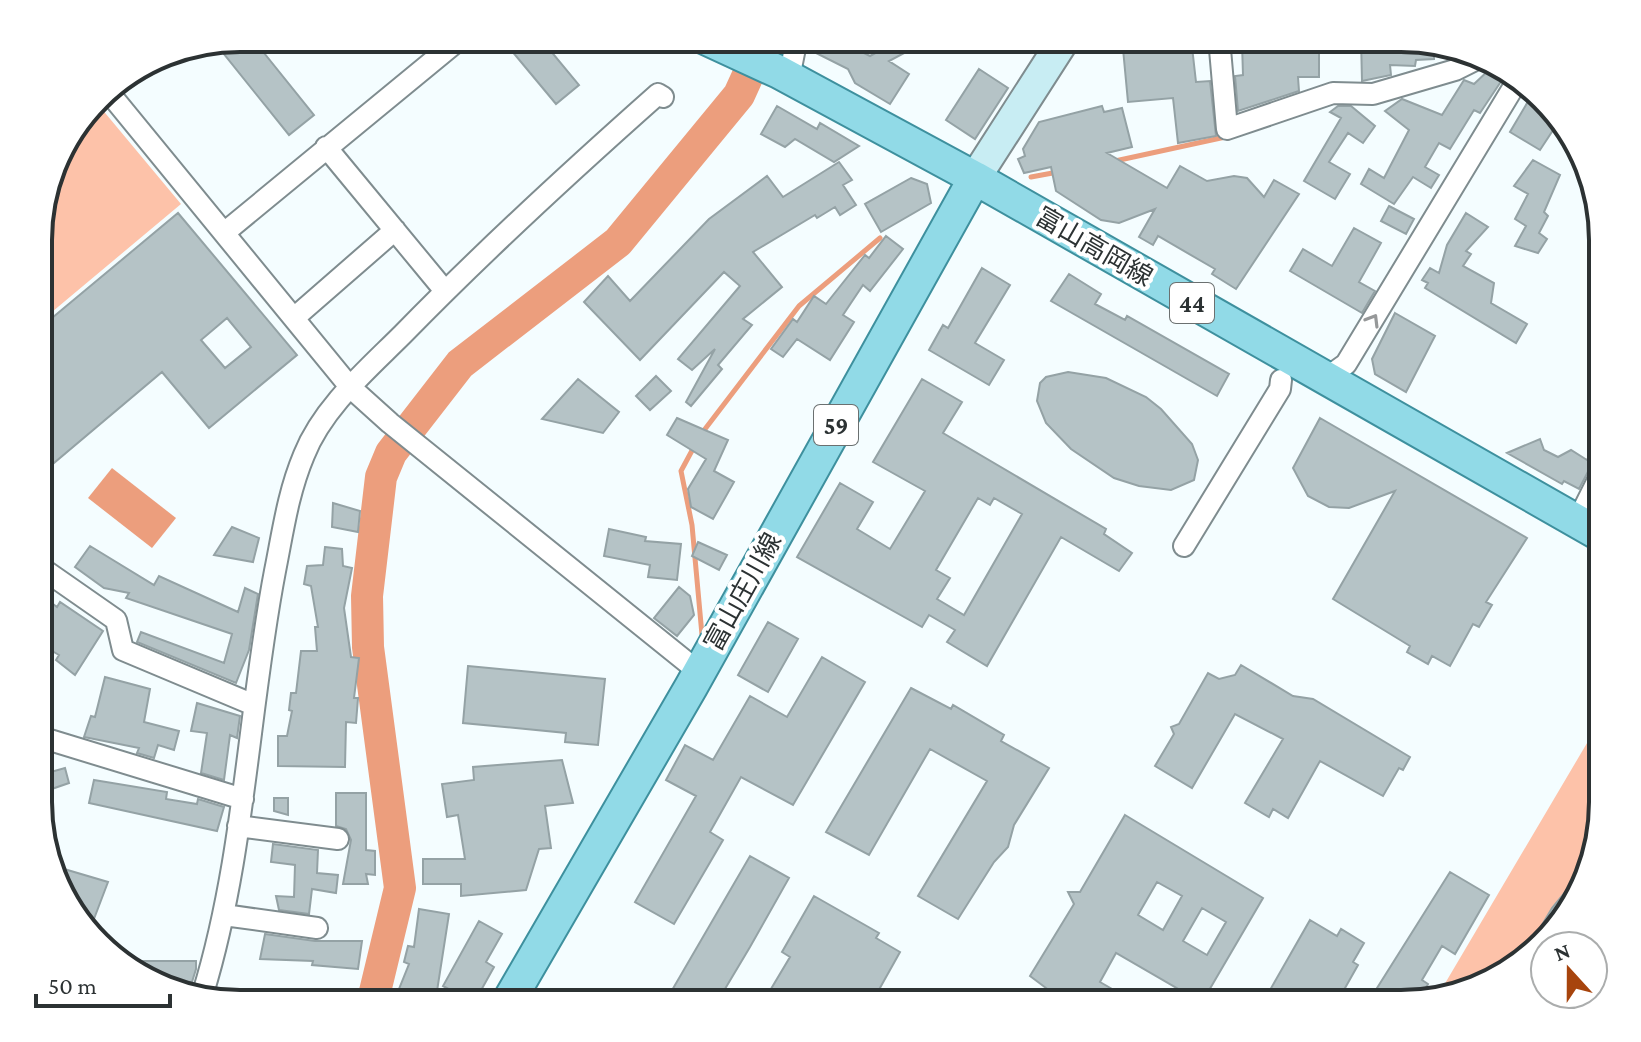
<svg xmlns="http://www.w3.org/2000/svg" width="1641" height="1042" font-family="'Crimson Pro','Noto Sans JP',serif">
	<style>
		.green { fill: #fdc2a9 }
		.water { fill: #ec9e7d }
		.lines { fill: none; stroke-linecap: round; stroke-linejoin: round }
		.stream { stroke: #ec9e7d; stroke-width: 5 }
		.river { stroke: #ec9e7d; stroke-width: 32 }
		.building { fill: #b5c3c6; stroke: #94a2a5; stroke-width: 2; fill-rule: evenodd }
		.street-casing { stroke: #7f8c8f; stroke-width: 24 }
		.secondary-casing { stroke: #7f8c8f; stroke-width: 34 }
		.primary-casing { stroke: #3e909e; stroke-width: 36 }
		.street { stroke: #fff; stroke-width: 20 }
		.secondary { stroke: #c8edf3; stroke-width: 30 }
		.primary { stroke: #91dae7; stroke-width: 32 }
		.oneway { stroke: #969899 }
		.labels { text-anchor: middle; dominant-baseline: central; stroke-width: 8; stroke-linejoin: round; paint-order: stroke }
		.shield { fill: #fff; stroke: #6b7070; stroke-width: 2 }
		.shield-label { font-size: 24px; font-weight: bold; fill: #2c3233 }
		.street-label { font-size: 26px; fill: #2c3233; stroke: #fff }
		.rim { fill: none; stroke: #2c3233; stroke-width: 4 }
	</style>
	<rect width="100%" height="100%" fill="#f4fdff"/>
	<path class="green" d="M96 102 181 204 40 322V214L59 150Z
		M1603 716V815L1569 914 1502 977 1437 997Z"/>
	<path class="water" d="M112 468 176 518 152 548 88 498Z"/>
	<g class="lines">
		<path class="stream" d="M860 56 889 38
			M1115 161 1230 136
			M1031 177 1058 172
			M702 433 799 306 880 238
			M695 445 681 471 692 525 702 635"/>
		<path class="river" d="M372 1004 400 888 368 647 367 596 381 477 391 453 460 364 618 242 739 95 765 38"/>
	</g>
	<path class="building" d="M240 38H252L314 115 289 135 215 43Z
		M501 38H540L579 85 556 104Z
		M812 38H834L870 56 899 40 906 52 889 61 909 74 890 104 855 83 848 69 808 49Z
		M1122 38H1191L1196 82 1210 81 1216 136 1178 143 1173 98 1128 102Z
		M1361 38H1402L1434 48V59L1416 60 1415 66 1390 65 1391 75 1362 81Z
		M1250 39H1276V53L1319 52V77H1298L1299 91 1238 111 1235 76 1243 75 1242 43H1250Z
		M1492 67 1504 77 1480 113 1474 110 1450 149 1439 143 1425 167 1439 175 1431 188 1413 177 1394 204 1361 184 1369 169 1384 178 1409 130 1385 111 1402 99 1442 115 1464 80 1474 84Z
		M979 69 1008 88 975 139 946 120Z
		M1533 93 1559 121 1540 150 1510 132Z
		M777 106 817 129 820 123 859 146 834 162 795 139 785 147 761 134Z
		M1102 106 1104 112 1122 108 1132 147 1107 153 1167 188 1180 166 1207 181 1234 176 1247 178 1264 197 1274 180 1299 194 1236 289 1212 274 1215 269 1158 236 1153 245 1139 237 1155 209 1119 223 1101 220 1056 191 1051 167 1024 173 1018 159 1025 156 1023 149 1039 122Z
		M1338 106H1351L1375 126 1363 143 1348 133 1329 162 1350 174 1335 199 1304 181 1341 118 1330 112Z
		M1533 160 1560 175 1544 212 1548 216 1539 233 1547 239 1538 253 1515 246 1526 226 1515 219 1528 194 1514 186Z
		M839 162 852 180 843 185 856 205 840 215 835 207 817 218 815 215 753 252 782 287 743 319 752 325 718 365 722 369 691 406 686 402 715 349 692 370 678 359 740 286 724 272 640 360 584 302 608 276 630 301 709 219 767 176 783 197Z
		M911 178 927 184 931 203 881 232 865 204Z
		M1389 206 1414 219 1406 234 1381 221Z
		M178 213 297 355 209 428 162 372 48 468 40 458V328ZM227 318 251 347 225 368 201 340Z
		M1466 213 1488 227 1466 251 1471 254 1463 266 1494 283 1491 303 1527 324 1516 343 1425 288 1428 283 1422 280 1430 268 1439 273 1447 245Z
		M1354 228 1381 243 1359 282 1375 291 1362 313 1290 271 1303 249 1332 266Z
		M886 236 903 249 870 291 863 285 843 315 854 322 830 360 797 339 783 357 771 349 793 319 797 322 814 296 826 304 865 255 869 258Z
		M982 268 1010 285 975 343 1004 360 989 385 929 350 943 325 948 328Z
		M1069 274 1101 294 1095 304 1125 320 1127 316 1229 374 1217 396 1051 301Z
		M1395 313 1435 336 1406 392 1375 374 1372 359Z
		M1068 372 1106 378 1146 397 1161 409 1192 444 1198 460 1194 480 1171 490 1139 486 1114 478 1071 449 1046 423 1037 401 1040 383 1046 377Z
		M656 376 671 391 650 410 636 396Z
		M578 379 619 412 603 433 542 419Z
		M922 379 962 402 943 433 1106 529 1104 534 1132 553 1119 571 1061 537 987 666 947 642 955 630 929 615 922 627 797 557 840 483 873 502 857 529 890 549 925 491 873 462ZM978 498 990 505 994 498 1022 514 964 615 937 599 950 578 936 570Z
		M677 418 728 440 714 471 734 482 713 519 691 507 688 489 706 459 667 435Z
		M1320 418 1527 538 1486 602 1492 605 1479 627 1473 624 1450 666 1432 656 1428 664 1407 652 1410 646 1333 599 1395 491 1349 508 1329 507 1308 496 1293 468Z
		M1603 435V457L1592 464 1579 489 1564 481 1562 484 1507 453 1540 439 1544 450 1558 457 1571 450 1587 460Z
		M333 503 360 511 358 532 332 527Z
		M232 527 259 538 253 562 214 555Z
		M609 529 646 537 645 541 681 544 677 580 648 577 650 565 604 556Z
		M698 542 727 555 719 570 692 556Z
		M90 546 154 585 159 576 238 612 245 588 258 594 249 650 236 683 137 642 141 632 224 663 232 634 126 598 129 593 104 588 75 567Z
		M325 547 342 549 343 566 352 568 344 608 351 657 359 658 354 698H358L356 723 346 722 345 767 278 766V736H287L292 711 289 710 291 693H296L301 651H317L315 627H318L311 586 304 584 307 566 323 565Z
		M679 587 690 596 694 615 677 636 654 618Z
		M40 594 57 607 60 602 103 631 75 675 56 660 59 655 40 644Z
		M768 622 798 639 768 692 738 675Z
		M822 657 865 682 793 805 741 777 710 832 723 840 674 924 635 902 696 796 666 780 685 745 713 760 750 696 787 717Z
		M1241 665 1293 696 1313 699 1410 757 1403 770 1399 768 1383 796 1320 761 1288 818 1273 809 1269 817 1245 803 1283 739 1235 714 1192 788 1155 766 1174 734 1171 727 1179 724 1208 673 1219 679 1235 675Z
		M468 666 605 679 598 745 565 742 566 733 463 723Z
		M105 677 150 689 144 722 179 731 174 750 158 745 154 758 137 753 139 748 84 737 91 716 95 717Z
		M911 688 951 709 953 705 1004 735 1001 741 1049 768 1014 825 1008 847 994 862 958 919 918 896 987 781 930 749 869 855 826 832Z
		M197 703 240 716 237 738 230 735 224 780 201 773 207 733 191 731Z
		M562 760 573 803 545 806 551 848 539 849 526 890 461 896V884H423V859H465L458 815 447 817 442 784 474 780 473 767Z
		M65 768 69 783 40 793V775Z
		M94 780 167 792 166 799 197 804 198 799 224 807 217 831 89 803Z
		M336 793H366V850L375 851V875L366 874 368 884H343L351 840 346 829 336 826Z
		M274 798H288V815L274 811Z
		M1125 815 1263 898 1201 1004H1179L1185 993 1116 953 1100 982 1138 1004H1004V1000L1046 988 1030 976 1074 904 1068 892H1080ZM1157 882 1182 896 1163 930 1138 915ZM1202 908 1226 922 1207 955 1183 941Z
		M273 844 318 850 317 873 338 875 336 893 312 889 309 914 279 910 276 896 294 897 295 865 271 862Z
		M750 856 789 878 750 947 716 1004H664Z
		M54 866 108 882 89 932 72 914Z
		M1585 868 1569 914 1532 949 1529 947 1552 908Z
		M1450 872 1489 895 1455 954 1442 946 1422 980 1428 984 1417 1003 1367 1004Z
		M814 896 879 933 876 938 900 952 871 1004H762L790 957 782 952Z
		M419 909 449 914 435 1004H393L409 964 404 962 408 946 414 947Z
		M1310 920 1337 936 1341 929 1364 943 1353 962 1358 965 1336 1004H1262Z
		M479 921 502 934 486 962 494 967 474 1003 443 986Z
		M265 934 315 941H362L358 969 312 965 313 961 260 959Z
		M119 961H196V969L192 982 160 980 128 970Z"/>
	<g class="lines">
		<defs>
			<path id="street" d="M1219 38 1227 129 1333 93 1373 94 1455 70 1475 60
				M789 78 797 38
				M106 89 350 387 390 423 699 672
				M326 147 445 291
				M224 233 461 38
				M294 318 395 230
				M1325 379 1346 364 1519 78
				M1577 522 1603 470
				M1184 546 1280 389 1281 380
				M40 567 116 620 123 650 254 705
				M40 737 243 799
				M238 826 338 839
				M224 915 317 928
				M203 993C245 856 248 711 275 571 283 531 288 493 304 455 323 407 368 369 403 334 485 250 570 172 658 94L663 97"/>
			<path id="secondary" d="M975 178 1065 38"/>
			<path id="primary" d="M705 38 779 72 975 178 1603 536
				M507 1004 691 687 975 178"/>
		</defs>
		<use href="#street" class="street-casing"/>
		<use href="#secondary" class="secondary-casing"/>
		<use href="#primary" class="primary-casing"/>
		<use href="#street" class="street"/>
		<use href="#secondary" class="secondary"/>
		<use href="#primary" class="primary"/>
	</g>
	<defs><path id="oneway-chevron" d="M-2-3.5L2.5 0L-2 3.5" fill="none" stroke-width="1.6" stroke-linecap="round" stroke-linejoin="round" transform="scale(2)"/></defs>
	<use class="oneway" href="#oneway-chevron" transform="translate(1373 320) rotate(-59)"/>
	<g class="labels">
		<g class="shield">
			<rect x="1170" y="283" width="44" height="40" rx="6"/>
			<rect x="814" y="405" width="44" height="40" rx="6"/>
		</g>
		<g class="shield-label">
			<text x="1192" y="303">44</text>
			<text x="836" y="425">59</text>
		</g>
		<g class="street-label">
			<text transform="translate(1094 247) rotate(30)">富山高岡線</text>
			<text transform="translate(743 592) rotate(-61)">富山庄川線</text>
		</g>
	</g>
	<path d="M0 0H1641V1042H0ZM240 52H1401A188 188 0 0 1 1589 240V802A188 188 0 0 1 1401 990H240A188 188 0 0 1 52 802V240A188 188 0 0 1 240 52Z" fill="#fff" fill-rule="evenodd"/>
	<path class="rim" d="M240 52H1401A188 188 0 0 1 1589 240V802A188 188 0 0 1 1401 990H240A188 188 0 0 1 52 802V240A188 188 0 0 1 240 52Z"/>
	<g transform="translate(1569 970) rotate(339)"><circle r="38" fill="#ffffff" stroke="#abadad" stroke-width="2"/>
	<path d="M0-6L14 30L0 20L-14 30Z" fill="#a7440d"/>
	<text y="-12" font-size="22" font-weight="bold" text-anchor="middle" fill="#2c3233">N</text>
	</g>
	<path d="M36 994v12h134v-12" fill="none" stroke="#2c3233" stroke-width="4"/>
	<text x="48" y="994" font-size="24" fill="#2c3233" stroke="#ffffff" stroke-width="6" paint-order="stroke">50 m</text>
</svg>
